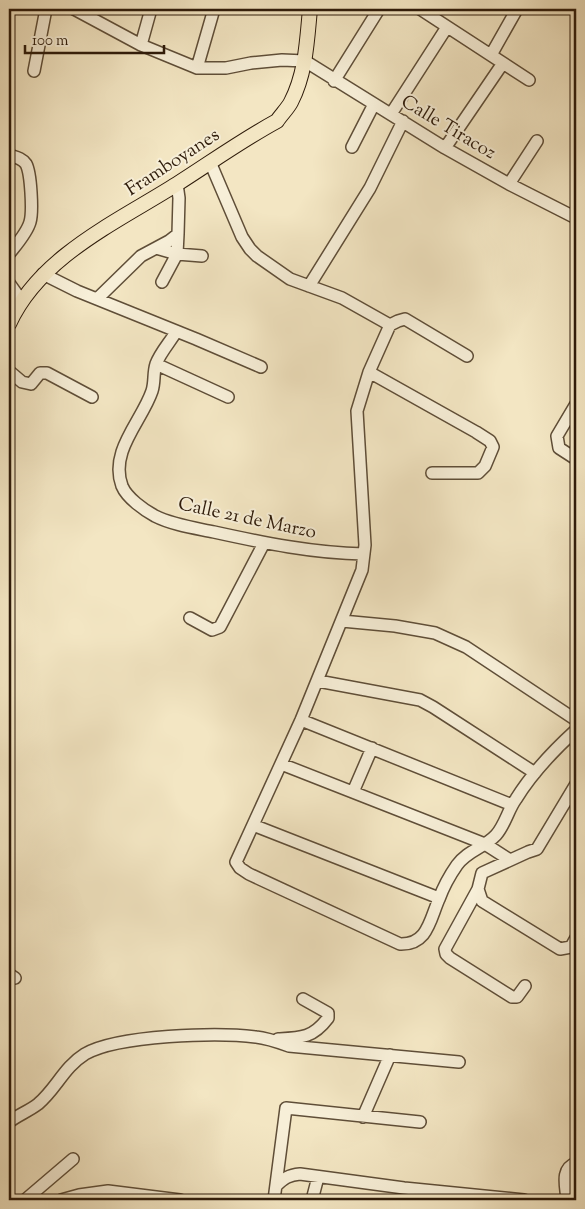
<svg xmlns="http://www.w3.org/2000/svg" width="585" height="1209" font-family="'Sorts Mill Goudy',serif">
	<style>
		.lines { fill: none; stroke-linecap: round; stroke-linejoin: round }
		.minor-casing { stroke: #5f4e38; stroke-width: 14 }
		.major-casing { stroke: #2e1b0a; stroke-width: 16 }
		.minor { stroke: #f7efd8; stroke-width: 11 }
		.major { stroke: #f3e6c3; stroke-width: 14 }
		.labels { text-anchor: middle; dominant-baseline: central; stroke-width: 4; stroke-linejoin: round; paint-order: stroke }
		.street-label { font-size: 19px; fill: #2e1b0a; stroke: #f7efd8 }
	</style>
	<rect width="100%" height="100%" fill="#f3e6c3"/>
	<filter id="stains"><feTurbulence type="fractalNoise" baseFrequency=".004" numOctaves="4"/><feColorMatrix values="0 0 0 0 .2 0 0 0 0 .09 0 0 0 0 .02 0 0 0 .5 -.17"/></filter>
	<radialGradient id="worn" r=".72"><stop offset=".6" stop-color="#630" stop-opacity="0"/><stop offset="1" stop-color="#630" stop-opacity=".3"/></radialGradient>
	<g class="lines">
		<defs>
			<path id="minor" d="M74 9 141 45 197 68H226L251 63 282 60 305 61 445 148 509 184 576 218
				M420 9 529 80
				M141 45 151 9
				M491 55 517 9
				M197 68 214 9
				M34 71 46 9
				M334 81 379 9
				M391 114 447 27
				M352 147 374 104
				M445 148 503 63
				M9 155C15 157 22 158 26 164 31 173 33 212 30 222 27 233 16 245 9 254
				M210 162 242 237 250 249 257 256 290 279 342 298 390 325
				M509 184 537 141
				M156 248 177 254 202 256
				M43 274 77 291 196 339 261 367
				M162 282 177 254 178 234
				M9 283 21 300
				M309 286 370 188 403 121
				M97 299 141 256 169 241 178 234 179 198 177 184
				M390 325 369 372 357 411 365 545 362 570 301 720 236 862 240 868 249 874 400 944C428 945 430 919 439 899 443 888 450 875 457 865 468 850 484 848 496 835 505 825 508 810 516 799 532 773 554 750 576 730
				M390 325 398 321 405 319 467 356
				M176 332C170 342 160 353 156 364 153 373 155 382 152 391 142 421 109 451 122 486 127 498 144 510 155 516 173 525 195 528 214 532 264 543 313 553 364 554
				M156 364 228 397
				M9 371 22 382 31 384 40 373H47L92 397
				M369 372 476 432 490 441 493 447 485 466 478 473H432
				M576 404 557 436 559 448 576 459
				M190 618 212 630 220 627 264 543
				M342 621 395 626 435 633 466 647 576 720
				M318 681 420 700 433 707 535 773
				M301 720 512 805
				M281 764 485 844 510 860
				M576 784 537 849 528 852 482 873 478 889 482 901 560 949 571 947 576 938
				M353 792 372 748
				M253 825 439 898
				M478 889 445 949 446 954 450 958 512 997H517L525 986
				M9 974 15 978
				M278 1039C301 1038 313 1038 328 1018V1013L303 999
				M363 1117 390 1055
				M9 1122C18 1115 29 1111 38 1104 56 1089 64 1067 85 1054 118 1035 218 1032 256 1037 267 1038 278 1042 289 1046L459 1062
				M276 1186C284 1178 289 1175 300 1174L404 1188 524 1200
				M25 1200 73 1159
				M61 1200 79 1195 108 1191 180 1200
				M274 1200 286 1108 420 1122
				M312 1200 318 1177
				M567 1200C566 1186 560 1169 576 1163"/>
			<path id="major" d="M9 324C40 256 117 222 177 184 210 163 242 140 277 121 281 115 288 108 291 102 306 73 307 40 310 9"/>
		</defs>
		<use href="#minor" class="minor-casing"/>
		<use href="#major" class="major-casing"/>
		<use href="#minor" class="minor"/>
		<use href="#major" class="major"/>
	</g>
	<g class="labels">
		<g class="street-label">
			<text transform="translate(448 128) rotate(31)">Calle Tiracoz</text>
			<text transform="translate(173 163) rotate(-33)">Framboyanes</text>
			<text transform="translate(247 519) rotate(12)">Calle 21 de Marzo</text>
		</g>
	</g>
	<rect width="585" height="1209" fill="none" stroke="#f3e6c3" stroke-width="30"/>
	<rect x="10" y="10" width="565" height="1189" fill="none" stroke="#2e1b0a" stroke-width="2.5"/>
	<rect x="15" y="15" width="555" height="1179" fill="none" stroke="#2e1b0a"/>
	<path d="M25 45v8h139v-8" fill="none" stroke="#2e1b0a" stroke-width="2.5"/>
	<text x="32" y="45" font-size="15" fill="#2e1b0a" stroke="#f7efd8" stroke-width="4" paint-order="stroke">100 m</text>
	<rect width="100%" height="100%" filter="url(#stains)"/>
	<rect width="100%" height="100%" fill="url(#worn)"/>
</svg>
